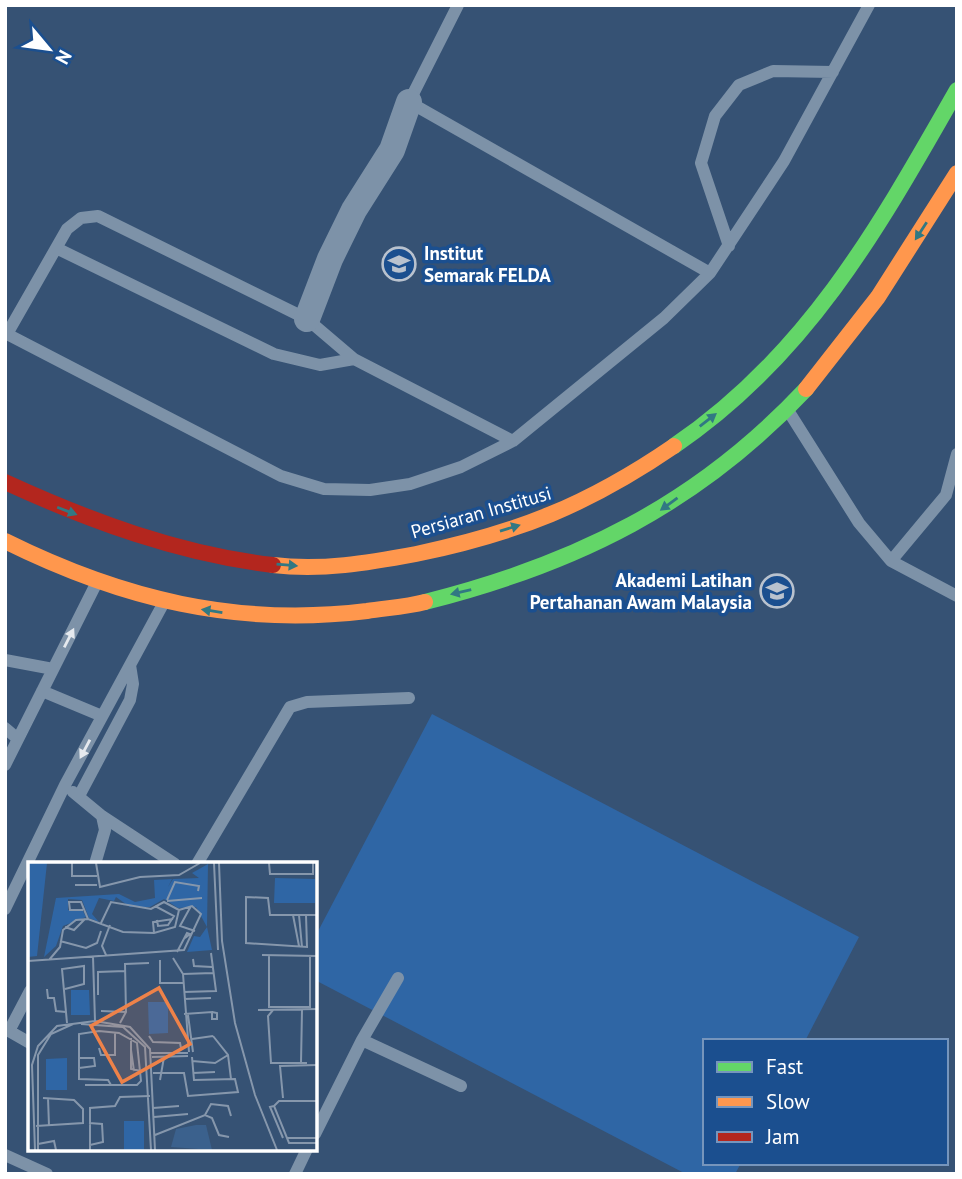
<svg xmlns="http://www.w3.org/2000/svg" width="962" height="1179" font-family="'PT Sans',sans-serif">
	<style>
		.green { fill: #2f66a5 }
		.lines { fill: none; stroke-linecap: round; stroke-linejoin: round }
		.lane { stroke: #7d92a8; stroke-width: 12 }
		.street { stroke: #7d92a8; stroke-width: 26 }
		.fast { stroke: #63d668; stroke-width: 16 }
		.slow { stroke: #ff974d; stroke-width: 16 }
		.jam { stroke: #b3261e; stroke-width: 16 }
		.oneway { fill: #317883 }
		.oneway2 { fill: #e5e9ee }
		.labels { text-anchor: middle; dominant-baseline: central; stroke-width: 7; stroke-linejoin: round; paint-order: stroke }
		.poi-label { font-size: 19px; font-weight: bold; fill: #fff; stroke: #1b4f8f; text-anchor: start }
		.street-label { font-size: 19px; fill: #fff; stroke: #1b4f8f }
		.inset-road { fill: none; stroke: #8697ac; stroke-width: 2 }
		.view { fill: #ee8249; fill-opacity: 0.15; stroke: #ee8249; stroke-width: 3.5 }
		.inset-edge { fill: none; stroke: #fff; stroke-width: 3.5 }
	</style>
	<rect width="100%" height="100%" fill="#365274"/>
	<path class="green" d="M432 714 859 937 805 1041H705V1163H741L735 1174H686L315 980V937Z"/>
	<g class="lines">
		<path class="lane" d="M458 5 409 102 710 273
			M729 246 701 163 715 116 739 85 773 71 833 72
			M56 248 274 354 320 365 354 359
			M5 333 281 476 324 489 370 490 410 484 461 467 513 441 664 318 710 273 784 161 869 5
			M7 334 67 229 81 218 98 216 307 319 354 359 513 441
			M789 412 859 523 891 561 957 596
			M891 561 946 495 957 454
			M5 660 53 669
			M42 691 102 716
			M5 728 18 739
			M5 765 96 584
			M73 792 102 816 175 864
			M79 796 130 700 133 684 130 665
			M95 864 105 830 102 816
			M197 864 290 707 307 702 409 698
			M5 909 65 785 162 606
			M5 1029 9 1031 30 991
			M9 1031 30 1043
			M362 1040 461 1086
			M315 1134 362 1040 398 978
			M5 1155 47 1174
			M295 1174 307 1149"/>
		<path class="street" d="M307 319 330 259 354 210 392 150 409 102"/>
		<path class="fast" d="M674 446C807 356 879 227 957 90
			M425 602C576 564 698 504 806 389"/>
		<path class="slow" d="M806 389 878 297 957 173
			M5 541C122 599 236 627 367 611 386 608 406 607 425 602
			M273 565C321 571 368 563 416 554 517 533 588 505 674 446"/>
		<path class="jam" d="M5 482C90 521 179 554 273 565"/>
	</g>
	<defs><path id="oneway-solid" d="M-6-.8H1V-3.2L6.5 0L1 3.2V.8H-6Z" transform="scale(1.75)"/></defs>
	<g class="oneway">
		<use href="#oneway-solid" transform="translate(921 231) rotate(123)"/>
		<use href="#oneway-solid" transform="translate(708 420) rotate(-38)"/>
		<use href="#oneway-solid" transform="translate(669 504) rotate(144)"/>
		<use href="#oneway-solid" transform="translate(67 511) rotate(21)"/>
		<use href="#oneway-solid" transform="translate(510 528) rotate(-17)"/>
		<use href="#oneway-solid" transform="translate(287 565) rotate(5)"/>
		<use href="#oneway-solid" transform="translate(461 592) rotate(167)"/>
		<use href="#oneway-solid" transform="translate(212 611) rotate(-171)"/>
	</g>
	<g class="oneway2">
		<use href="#oneway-solid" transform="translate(69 638) rotate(-63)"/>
		<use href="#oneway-solid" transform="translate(85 749) rotate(118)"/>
	</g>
	<defs>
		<symbol id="university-ring" viewBox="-11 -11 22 22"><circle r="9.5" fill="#1b4f8f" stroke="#b9c2ce" stroke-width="1.5"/><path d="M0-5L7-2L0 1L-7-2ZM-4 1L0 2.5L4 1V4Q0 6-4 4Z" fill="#b9c2ce"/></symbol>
	</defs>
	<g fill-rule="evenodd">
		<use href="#university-ring" x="380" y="245" width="38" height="38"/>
		<use href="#university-ring" x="758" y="572" width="38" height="38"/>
	</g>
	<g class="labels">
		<g class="poi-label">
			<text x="424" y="253">Institut<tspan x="424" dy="22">Semarak FELDA</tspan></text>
			<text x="752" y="580" text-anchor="end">Akademi Latihan<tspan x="752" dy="22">Pertahanan Awam Malaysia</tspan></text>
		</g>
		<g class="street-label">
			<text transform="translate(481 512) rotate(-16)">Persiaran Institusi</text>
		</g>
	</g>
	<g transform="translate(28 862)">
		<rect width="289" height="289" fill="#365274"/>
		<path d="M0 1H19L9 94 0 95ZM180 2 179 65 168 45 150 46 136 37 122 45H102L88 35 86 39 71 36 64 52 71 60 61 56 54 38 40 37V48L55 49 58 55 35 64 28 84 16 95 28 36 91 32 107 40 127 36 126 18 144 17 140 25 145 17 171 16 164 11ZM247 16 287 17V41H246ZM179 65 184 88 159 90 166 74 172 75ZM43 128H61L62 153H43ZM120 140H140V171L121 172ZM39 196V228H18V197ZM96 259H116V288H96Z" fill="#2f66a5"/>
		<path d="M168 263H178L184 288 143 285 148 267Z" fill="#3b618d"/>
		<path class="inset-road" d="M44 1V14H69M68 1 72 25 112 15 151 13 172 1M186 1 190 88M191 1 194 79 207 161 227 233 249 288M241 1 242 12H285V1M47 23H69M139 38 147 20 171 24 170 29M139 39 174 36M127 44 146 54 140 63 130 64 129 58M163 44 152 64 167 69M55 48H42L41 40H53L60 57M265 53 271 84M271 53 274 85M278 53 279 85 218 81V35L240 36 242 53H289M73 61 83 40 123 47 136 40 151 48M37 65 46 68 57 57M126 71 125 60 145 57M32 79 58 86 69 81 73 69M149 90 159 71 162 72 157 76M78 93 74 84 82 63M234 93 289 94M241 93V145H282V94M65 95 67 159M145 96 155 112 161 190M165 97 166 104 184 105M21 98 32 85 35 68 48 58 60 57 95 70 126 71 147 65 151 48M132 98V121H155M0 99 156 88 173 52 164 44 151 48M155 112 185 111M19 127 20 136H26L28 149 38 150M37 127 56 122V104L34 107 39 161M156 130 188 129 183 91M70 133V110L97 109M156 137 183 136M230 148 289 147M245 148 240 154 243 201H279M73 149 98 150M156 152 184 150V157H189V151L184 150M160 153 165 190M92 161 98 150 97 102 121 101M53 162 95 165 117 185 123 288M121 174 125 180 152 181 153 186M185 174 200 193 203 217M103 176V207L113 209M164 177 185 174M71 186 73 193H87V170M103 188 106 209M123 191H160M124 195 160 194M51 196H66L67 204 51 206M164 199 187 201 200 193M273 201 274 148M125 211H156L160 234 210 230 207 217 166 218 164 195M165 211 187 210M132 218 136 195M57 223H109L113 219 109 181 91 171 71 169 51 172V217L80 218 83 223M20 236 21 264M255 236 252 204 289 203M289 239H251L246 244 261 281H289M246 244 242 245 255 276M125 246 151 244M177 253 183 242 200 244 203 254M126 255 160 252M61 261 74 262 75 280 62 283M8 264 55 261V247L46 238 15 236M127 273 177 253 184 256 191 273 201 275M259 276H289M10 282 26 279 28 288M7 288 4 203 10 184 29 164 67 159 102 165 122 187 127 288M10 288V193L23 172 45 162M62 288V246L87 244 92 235 122 234"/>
		<path class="view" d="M131 126 162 182 94 220 63 164Z"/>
		<rect width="289" height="289" class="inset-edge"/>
	</g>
	<rect width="962" height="1179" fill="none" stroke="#ffffff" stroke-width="14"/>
	<rect x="703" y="1039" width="245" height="126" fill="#1b4f8f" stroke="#7695bc" stroke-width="2"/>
	<rect x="717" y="1062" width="35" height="10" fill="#63d668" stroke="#7695bc" stroke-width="2"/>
	<text x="766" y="1074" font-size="21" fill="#ffffff">Fast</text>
	<rect x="717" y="1097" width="35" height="10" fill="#ff974d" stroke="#7695bc" stroke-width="2"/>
	<text x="766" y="1109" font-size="21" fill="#ffffff">Slow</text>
	<rect x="717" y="1132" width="35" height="10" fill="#b3261e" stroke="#7695bc" stroke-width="2"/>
	<text x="766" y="1144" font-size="21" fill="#ffffff">Jam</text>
	<g transform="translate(49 49) rotate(119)" stroke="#1b4f8f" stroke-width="5" paint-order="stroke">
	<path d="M0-5L12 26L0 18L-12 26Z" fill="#ffffff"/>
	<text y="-10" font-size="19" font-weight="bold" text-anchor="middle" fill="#ffffff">N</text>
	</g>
</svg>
